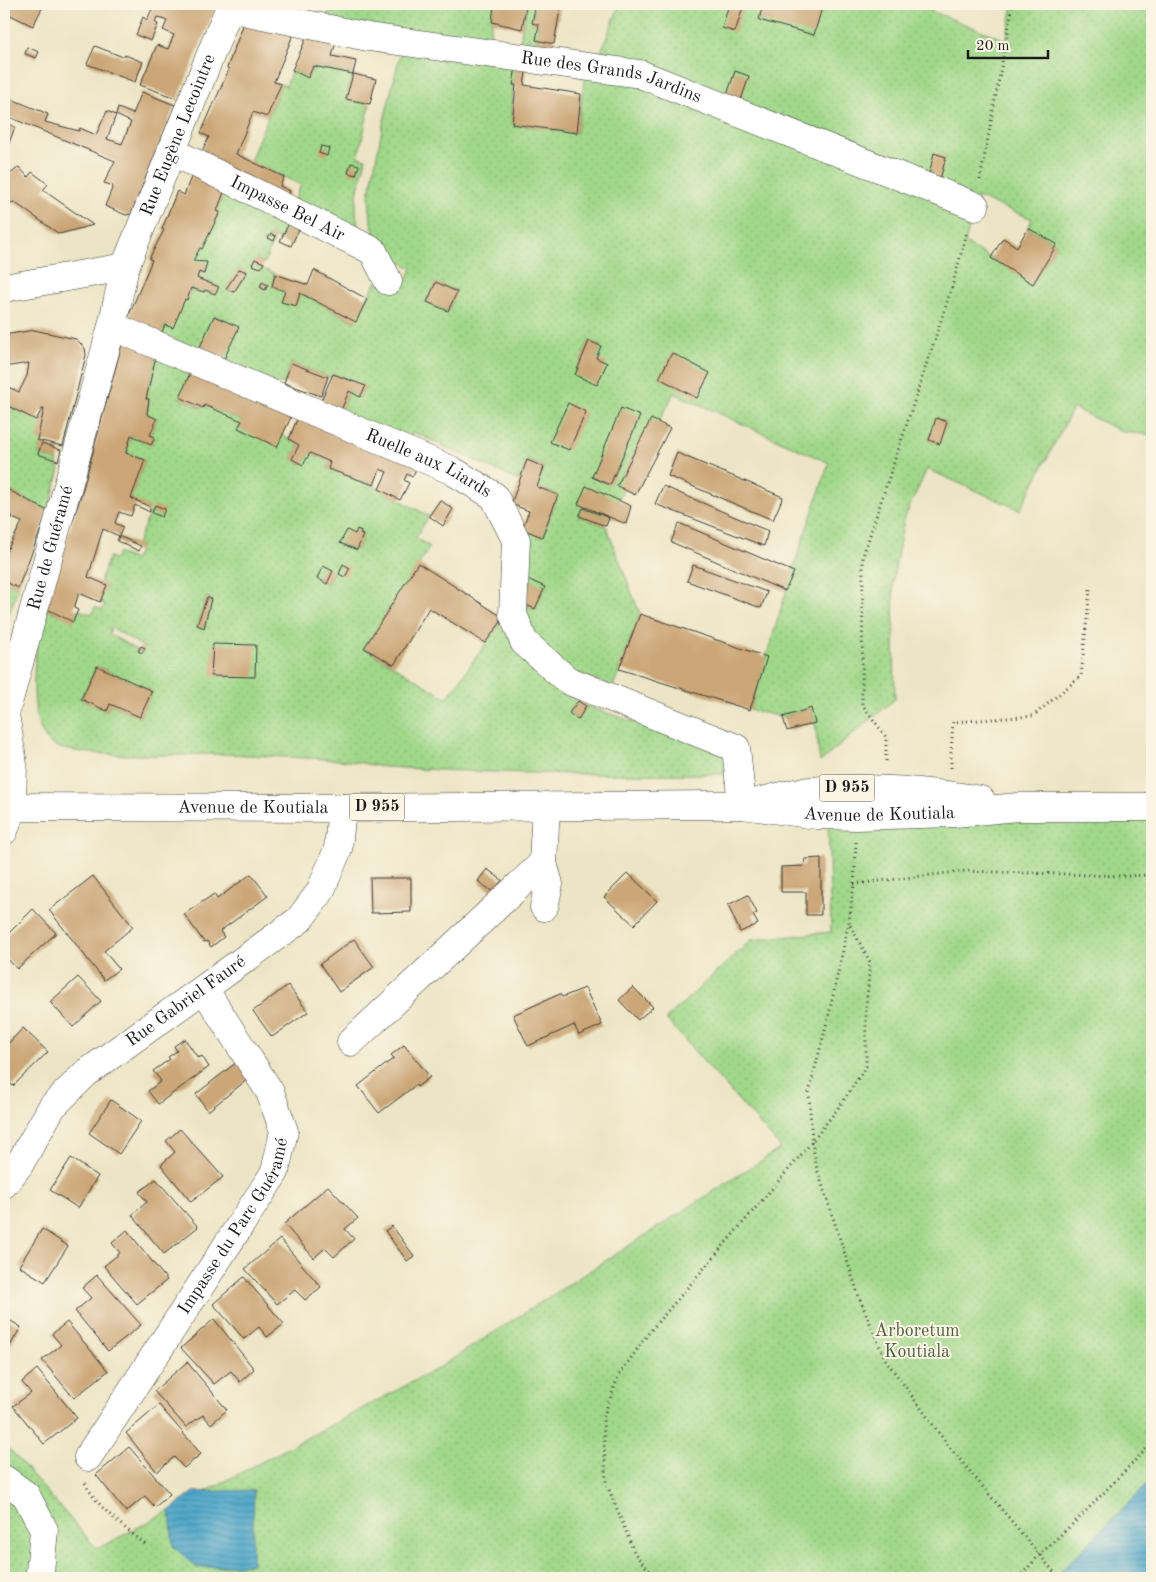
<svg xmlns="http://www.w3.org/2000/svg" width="1156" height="1582" font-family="'Old Standard TT',serif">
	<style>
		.green { fill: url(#green-dots); stroke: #5e7a53; fill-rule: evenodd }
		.water { fill: url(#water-rules); stroke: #346072 }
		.building { fill: #cba677 }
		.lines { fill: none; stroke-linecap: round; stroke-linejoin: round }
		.minor-casing { stroke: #3b3a35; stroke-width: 29 }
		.major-casing { stroke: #3b3a35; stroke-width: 29 }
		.path { stroke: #3b3a35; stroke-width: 3; stroke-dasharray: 1 4; stroke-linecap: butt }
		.minor { stroke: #fff; stroke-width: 28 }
		.major { stroke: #fff; stroke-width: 28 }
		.labels { text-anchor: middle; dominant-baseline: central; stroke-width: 4; stroke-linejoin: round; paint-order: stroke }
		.shield { fill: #fcf5e5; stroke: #5f5d58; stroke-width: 1 }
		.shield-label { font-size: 16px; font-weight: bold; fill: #1c1c1c }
		.street-label { font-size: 18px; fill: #1c1c1c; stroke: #fcf5e5 }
		.park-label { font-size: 18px; fill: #4a5e42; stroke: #fcf5e5 }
	</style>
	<defs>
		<pattern id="green-dots" width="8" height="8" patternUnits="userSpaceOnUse" patternTransform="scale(1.25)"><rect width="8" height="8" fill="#a0d88a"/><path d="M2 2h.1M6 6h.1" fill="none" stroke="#89b976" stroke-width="1.8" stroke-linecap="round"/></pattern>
		<pattern id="water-rules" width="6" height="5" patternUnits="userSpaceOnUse" patternTransform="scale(1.25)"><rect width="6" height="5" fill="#4ba5c9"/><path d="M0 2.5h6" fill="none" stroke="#3e86a2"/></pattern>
	</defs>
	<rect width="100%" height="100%" fill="#fcf5e5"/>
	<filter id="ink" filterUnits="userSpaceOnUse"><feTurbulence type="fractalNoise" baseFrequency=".02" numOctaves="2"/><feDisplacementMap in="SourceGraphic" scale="10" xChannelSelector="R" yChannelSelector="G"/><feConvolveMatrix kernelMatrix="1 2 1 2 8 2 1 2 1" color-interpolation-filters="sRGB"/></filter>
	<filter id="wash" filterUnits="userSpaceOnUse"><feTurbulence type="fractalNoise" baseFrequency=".0096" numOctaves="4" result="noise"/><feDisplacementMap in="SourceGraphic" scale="20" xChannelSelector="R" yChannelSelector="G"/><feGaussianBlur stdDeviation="1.12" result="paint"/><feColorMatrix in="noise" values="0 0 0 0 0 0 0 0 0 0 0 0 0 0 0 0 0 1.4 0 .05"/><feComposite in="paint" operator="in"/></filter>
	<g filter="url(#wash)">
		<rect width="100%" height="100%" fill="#ece5c5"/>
		<path class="green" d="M331 4H494L488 49 326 23Z
			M515 4H536L532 23 539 25 536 40 554 44 552 60 518 53 526 7Z
			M620 4H913L1006 40 1013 4H1152V435L1123 432 1073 408 1020 510 927 469 904 519 893 579 895 699 820 762 815 723 811 708 783 717 750 710 794 566 829 463 674 393 609 518 583 508 579 516 606 526 640 614 613 687 573 671 531 634 524 604 535 609 545 587 523 577 522 529 542 537 558 495 537 487 544 467 527 460 519 481 413 432 408 441 340 413 349 391 360 397 366 387 334 374 331 378 291 363 284 383H274L224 359 238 327 215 316 199 349 161 334 165 325 185 299 187 300 191 288 203 292 205 290 216 294 218 286 197 278 199 272 204 274 207 263 193 261 200 248 203 247 219 213 217 211 227 184 288 224 280 241 271 234 268 238 274 241 264 263 256 259 252 264 275 274 272 286 285 291 282 302 296 306 300 293 355 322 376 282 392 289 403 288 412 268 387 256 380 247 371 222 369 195 382 129 403 42 518 57 513 85 512 124 577 133 586 66 595 67ZM977 197 1032 219 1028 228 1057 244 1033 283 965 243ZM239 269 247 273 234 292 226 289ZM436 283 457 291 448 311 427 302ZM589 341 601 346 596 358 575 375ZM937 418 947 422 939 444 929 440Z
			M313 66 353 74 346 99 370 104 358 157 366 159C357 193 351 205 362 240L292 205 301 185 250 161 281 84 286 86 292 70 308 78Z
			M157 352 192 368 180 398 202 408 204 405 242 421 239 428 282 435 299 445 292 459 303 465 310 453 330 462 328 469 374 485 379 489 429 516 416 538 430 547 364 648 447 698 504 618 539 669 578 701 569 712 577 720 586 706 719 750 726 755 727 774C613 775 499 774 385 767 373 766 361 762 349 761 328 759 307 758 287 757 262 756 238 754 213 754 184 755 69 759 50 743 24 721 35 638 45 608L73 621 78 610 92 614 95 607 102 610 105 604 100 602V582L109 557 115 559 118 553 135 560 141 546 137 544 150 512 131 498 145 460 126 453 131 435 151 445 155 438 150 435 157 419 147 414 149 400 146 399ZM357 530 361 531 360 534 363 536 357 550 340 544 347 531 355 534ZM323 567 333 572 327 584 317 578ZM207 597 211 599 204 628 197 625ZM111 627 145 648 142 653 109 634ZM97 666 152 691 140 717 110 704 107 711 81 699Z
			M4 404 42 422 43 441 38 454 58 461 56 467 60 469 48 511 5 488 4 490Z
			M4 581 18 588 8 617 4 614Z
			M1152 814V1479L1054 1578H4V1443L97 1549 437 1369 781 1148 666 1019 751 940 831 932 828 819Z"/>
		<path class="water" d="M1152 1479V1578H1054Z
			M254 1490 252 1564 197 1568 173 1546 170 1510 194 1492Z"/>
		<g id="blocks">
			<path class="building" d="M4 4H44L33 26 4 12Z
				M140 4H217L178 99 140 85 157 45 168 49 174 35 163 30 167 21 157 17 155 22 158 24 151 41 136 35 143 17 147 20 152 9Z
				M275 4H311L306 21Z
				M494 4H515L526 7 522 29 492 22Z
				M536 4H561L554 44 536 40 539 25 532 23Z
				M729 4H744L735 32 722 28Z
				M763 4H823L814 35 759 20Z
				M247 15 295 30 274 82 281 84 267 117 253 112 236 154 284 177 280 186 290 191 285 205 198 159 209 137 201 133 229 69 227 68Z
				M308 34 336 42 332 56 356 61 353 74 313 66 308 78 292 70Z
				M95 46 123 57 125 55 143 62 135 82 87 64Z
				M27 47 39 52 36 58 25 54Z
				M516 66 527 67 524 85 581 94 577 133 512 124 516 85H513Z
				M735 71 749 76 739 106 725 101Z
				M353 74 376 79 370 104 346 99Z
				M142 92 175 105 131 214 126 215 105 206 113 186 104 183 115 161 4 115V96L48 114 45 122 79 131 80 128 96 135 107 111 116 115 107 139 122 144 131 122 116 115 118 108 133 114Z
				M4 122 15 127 7 148 4 146Z
				M321 146 329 148 327 156 319 153Z
				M934 153 946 157 940 179 929 175Z
				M351 163 359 165 356 175 348 173Z
				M19 167 28 177 32 172 48 184 43 190 93 225 59 234 14 202 4 206V179Z
				M195 167 227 184 217 211 220 212 202 249 200 248 193 261 207 262 204 274 199 272 197 278 219 287 215 294 205 290 204 292 191 288 187 300 185 299 173 328 165 325 161 334 127 320 152 260 149 259 164 230 162 229 177 191 184 195Z
				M289 223 299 229 291 246 280 241Z
				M1028 228 1057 244 1033 284 991 258 1003 238 1017 247Z
				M4 233 9 249 4 250Z
				M271 234 276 236 274 241 268 238Z
				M255 259 264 263 261 268 252 265Z
				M239 269 247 272 234 292 226 289Z
				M314 270 367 299 356 322 300 293 296 306 281 302 285 291 272 287 275 274 308 285Z
				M262 282 268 285 265 290 260 287Z
				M436 282 457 292 448 311 427 302Z
				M214 316 239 327 224 359 199 349Z
				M34 330 76 339 85 348 86 355 63 446 37 440 44 409H42L36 420 4 404V385L19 392 27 376 29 363 4 367V335Z
				M123 340 157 352 146 399H149L147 414 157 419 150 435 155 437 151 445 131 435 126 453 145 460 131 498 150 507V512L135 505 131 516 119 512 115 523 123 527 119 536 103 529 88 577 107 585 100 602 79 593 74 608 78 610 73 622 45 608 83 489Z
				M589 341 601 346 596 358 607 363 597 385 575 375Z
				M672 353 710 373 697 398 659 378Z
				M291 363 328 377 321 396 284 383Z
				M192 368 291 417 277 447 238 428 242 421 204 405 203 408 180 397Z
				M333 374 366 386 360 397 349 391 340 413 319 405Z
				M568 403 586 412 569 450 550 442Z
				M621 408 640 416 610 485 592 477Z
				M298 417 418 465 412 477 407 474 404 480 409 483 400 500 379 489 387 472 380 469 374 485 328 469 330 462 310 453 303 465 292 459 299 445 289 439Z
				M936 418 947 422 940 444 929 440Z
				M651 419 670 428 635 495 617 486Z
				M42 443 61 450 58 461 38 454Z
				M677 453 783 497 773 520 668 476Z
				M527 460 544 467 537 487 558 495 542 537 522 529 529 511 511 504Z
				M586 486 631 506 626 524 578 504Z
				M663 486 768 531 764 546 655 504Z
				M5 488 48 511 18 588 4 581V556L22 522 12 518 13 516 4 511V490Z
				M440 500 453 509 443 526 429 516Z
				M155 505 165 509 162 517 152 513Z
				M583 508 609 518 606 526 579 516Z
				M679 523 794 572 785 591 671 542Z
				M357 529 361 531 360 534 363 535 357 550 340 543 347 530 355 534Z
				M119 536 141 546 139 551 117 541Z
				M418 563 504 618 485 643 429 608 394 665 364 648Z
				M343 564 350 568 345 577 339 574Z
				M693 565 767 592 761 608 687 581Z
				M323 566 333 571 327 584 317 578Z
				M523 577 545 587 535 609 524 604Z
				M207 597 211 599 204 628 197 625Z
				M4 614 8 617 4 629Z
				M640 614 767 657 750 710 619 669Z
				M213 644 256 645 255 677 211 676Z
				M141 646 145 648 142 653 138 651Z
				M97 666 152 691 140 717 110 704 107 711 81 699Z
				M578 701 586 706 578 720 569 713Z
				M811 708 815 723 787 731 783 717Z
				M821 858V915H806V892H781V867L804 866 805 859Z
				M487 869 502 880 493 892 478 881Z
				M628 873 657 901 634 925 604 897Z
				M251 874 268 896 220 931 224 937 211 947 207 941 204 942 184 914 214 894 217 899Z
				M93 876 133 927 104 951 119 969 104 980 49 910Z
				M370 878H411V912L371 913Z
				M748 895 757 913 753 915 758 924 740 932 728 905Z
				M33 909 56 933 17 969 4 955V938Z
				M354 939 374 967 339 992 320 964Z
				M78 977 101 1001 73 1027 50 1002Z
				M288 985 308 1012 272 1037 253 1011Z
				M633 987 653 1007 638 1020 619 1000Z
				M585 988 602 1025 579 1035 574 1025 528 1046 513 1015 560 994 562 997Z
				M23 1028 48 1052 13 1086 4 1077V1048Z
				M185 1039 198 1058 202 1056 209 1067 158 1104 148 1091 161 1081 153 1071 170 1059 168 1057 177 1051 174 1046Z
				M404 1045 430 1077 417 1087 416 1085 379 1113 358 1086 394 1058 391 1055Z
				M237 1062 249 1078 208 1111 196 1094Z
				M111 1100 141 1121 119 1154 89 1133Z
				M180 1129 223 1177 191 1202 161 1165 175 1152 166 1141Z
				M71 1158 98 1176 78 1208 50 1190Z
				M156 1179 198 1227 164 1254 132 1215 147 1202 139 1192Z
				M328 1186 358 1218 345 1229 354 1239 334 1257 325 1248 314 1258 284 1224Z
				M392 1226 414 1256 407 1261 385 1231Z
				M42 1229 68 1246 45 1282 19 1266Z
				M127 1230 167 1280 137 1304 104 1266 120 1253 112 1243Z
				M280 1239 321 1287 305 1300 295 1290 277 1304 245 1269Z
				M97 1275 141 1325 108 1351 75 1311 91 1298 82 1288Z
				M244 1277 284 1324 267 1337 259 1327 244 1339 213 1304Z
				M4 1317 21 1327 4 1356Z
				M214 1319 254 1369 240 1382 231 1371 214 1384 181 1348Z
				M67 1322 108 1371 74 1398 42 1360 61 1345 52 1334Z
				M187 1362 227 1410 211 1424 203 1415 186 1427 154 1391Z
				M37 1369 77 1418 44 1444 13 1406 31 1393 22 1382Z
				M159 1405 201 1454 184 1468 174 1457 157 1472 126 1433Z
				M129 1447 170 1494 155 1507 145 1496 126 1512 96 1475Z"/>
		</g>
	</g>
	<g filter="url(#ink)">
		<use href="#blocks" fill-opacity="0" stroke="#3b3a35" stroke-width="1"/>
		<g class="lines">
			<defs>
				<g id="minor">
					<path id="s1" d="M229 8 368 37 640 74 975 206"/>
					<path id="s2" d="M171 151 373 251 388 281"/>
					<path d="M4 288 125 267"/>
					<path id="s3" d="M112 326 451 470 494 496 516 540 513 614 524 642 567 680 736 748 742 805"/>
					<path id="s4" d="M4 831 12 807 13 765 5 714 112 326 125 267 231 4"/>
					<path d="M543 863 549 884 544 907"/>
					<path d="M351 1042 543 863 546 806"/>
					<path id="s5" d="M4 1184 19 1165 52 1107 85 1074 299 920 320 892 338 849 342 808"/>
					<path id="s6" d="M88 1457 275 1172 284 1131 270 1092 204 989"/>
					<path d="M4 1479 26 1495 44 1530 40 1572"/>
				</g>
				<g id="major">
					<path d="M758 802C772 799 786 794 800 792 861 785 920 790 981 800"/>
					<path id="s7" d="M4 807 342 808 716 805H742L817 815 856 816 954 813 1018 807H1152"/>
				</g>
			</defs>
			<use href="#minor" class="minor-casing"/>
			<use href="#major" class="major-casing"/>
			<path class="path" d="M980 180 1013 4
				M886 761V737L862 704 863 556 952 287 967 232
				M951 768V753L953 722 1033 716 1081 676 1090 589
				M856 842 854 884 849 922 829 1014 809 1092 812 1142 817 1169 859 1297 885 1359 947 1444 1059 1578
				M854 884 966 871 1126 876 1152 875
				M85 1483C98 1509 125 1527 147 1546
				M656 1578 635 1554 606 1482 603 1418 618 1377 647 1335 812 1142 842 1103 866 1066V1008L870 962 849 923
				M1019 1578 1039 1555 1080 1517 1152 1443"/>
			<use href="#minor" class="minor"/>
			<use href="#major" class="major"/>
		</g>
	</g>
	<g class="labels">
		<g class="shield">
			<rect x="819.5" y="774.5" width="55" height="27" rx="4"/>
			<rect x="349.5" y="793.5" width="55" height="27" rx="4"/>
		</g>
		<g class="shield-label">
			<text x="847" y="788">D 955</text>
			<text x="377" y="807">D 955</text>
		</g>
		<g class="street-label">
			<text stroke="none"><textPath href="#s1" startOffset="389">Rue des Grands Jardins</textPath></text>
			<text stroke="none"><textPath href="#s4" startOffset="724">Rue Eugène Lecointre</textPath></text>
			<text stroke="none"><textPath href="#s2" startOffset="130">Impasse Bel Air</textPath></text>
			<text stroke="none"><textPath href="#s3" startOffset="345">Ruelle aux Liards</textPath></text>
			<text stroke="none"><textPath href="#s4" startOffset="291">Rue de Guéramé</textPath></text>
			<text stroke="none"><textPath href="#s7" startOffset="249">Avenue de Koutiala</textPath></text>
			<text stroke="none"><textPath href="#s7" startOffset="876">Avenue de Koutiala</textPath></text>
			<text stroke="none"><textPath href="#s5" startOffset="262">Rue Gabriel Fauré</textPath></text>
			<text stroke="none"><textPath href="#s6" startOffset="274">Impasse du Parc Guéramé</textPath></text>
		</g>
		<g class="park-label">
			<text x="917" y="1331">Arboretum<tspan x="917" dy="21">Koutiala</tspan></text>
		</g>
	</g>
	<rect width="1156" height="1582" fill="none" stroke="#fcf5e5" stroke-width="20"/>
	<path d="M968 50v8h80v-8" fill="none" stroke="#1c1c1c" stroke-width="2.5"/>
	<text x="976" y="50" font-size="15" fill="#1c1c1c" stroke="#fcf5e5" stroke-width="4" paint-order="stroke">20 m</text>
</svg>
